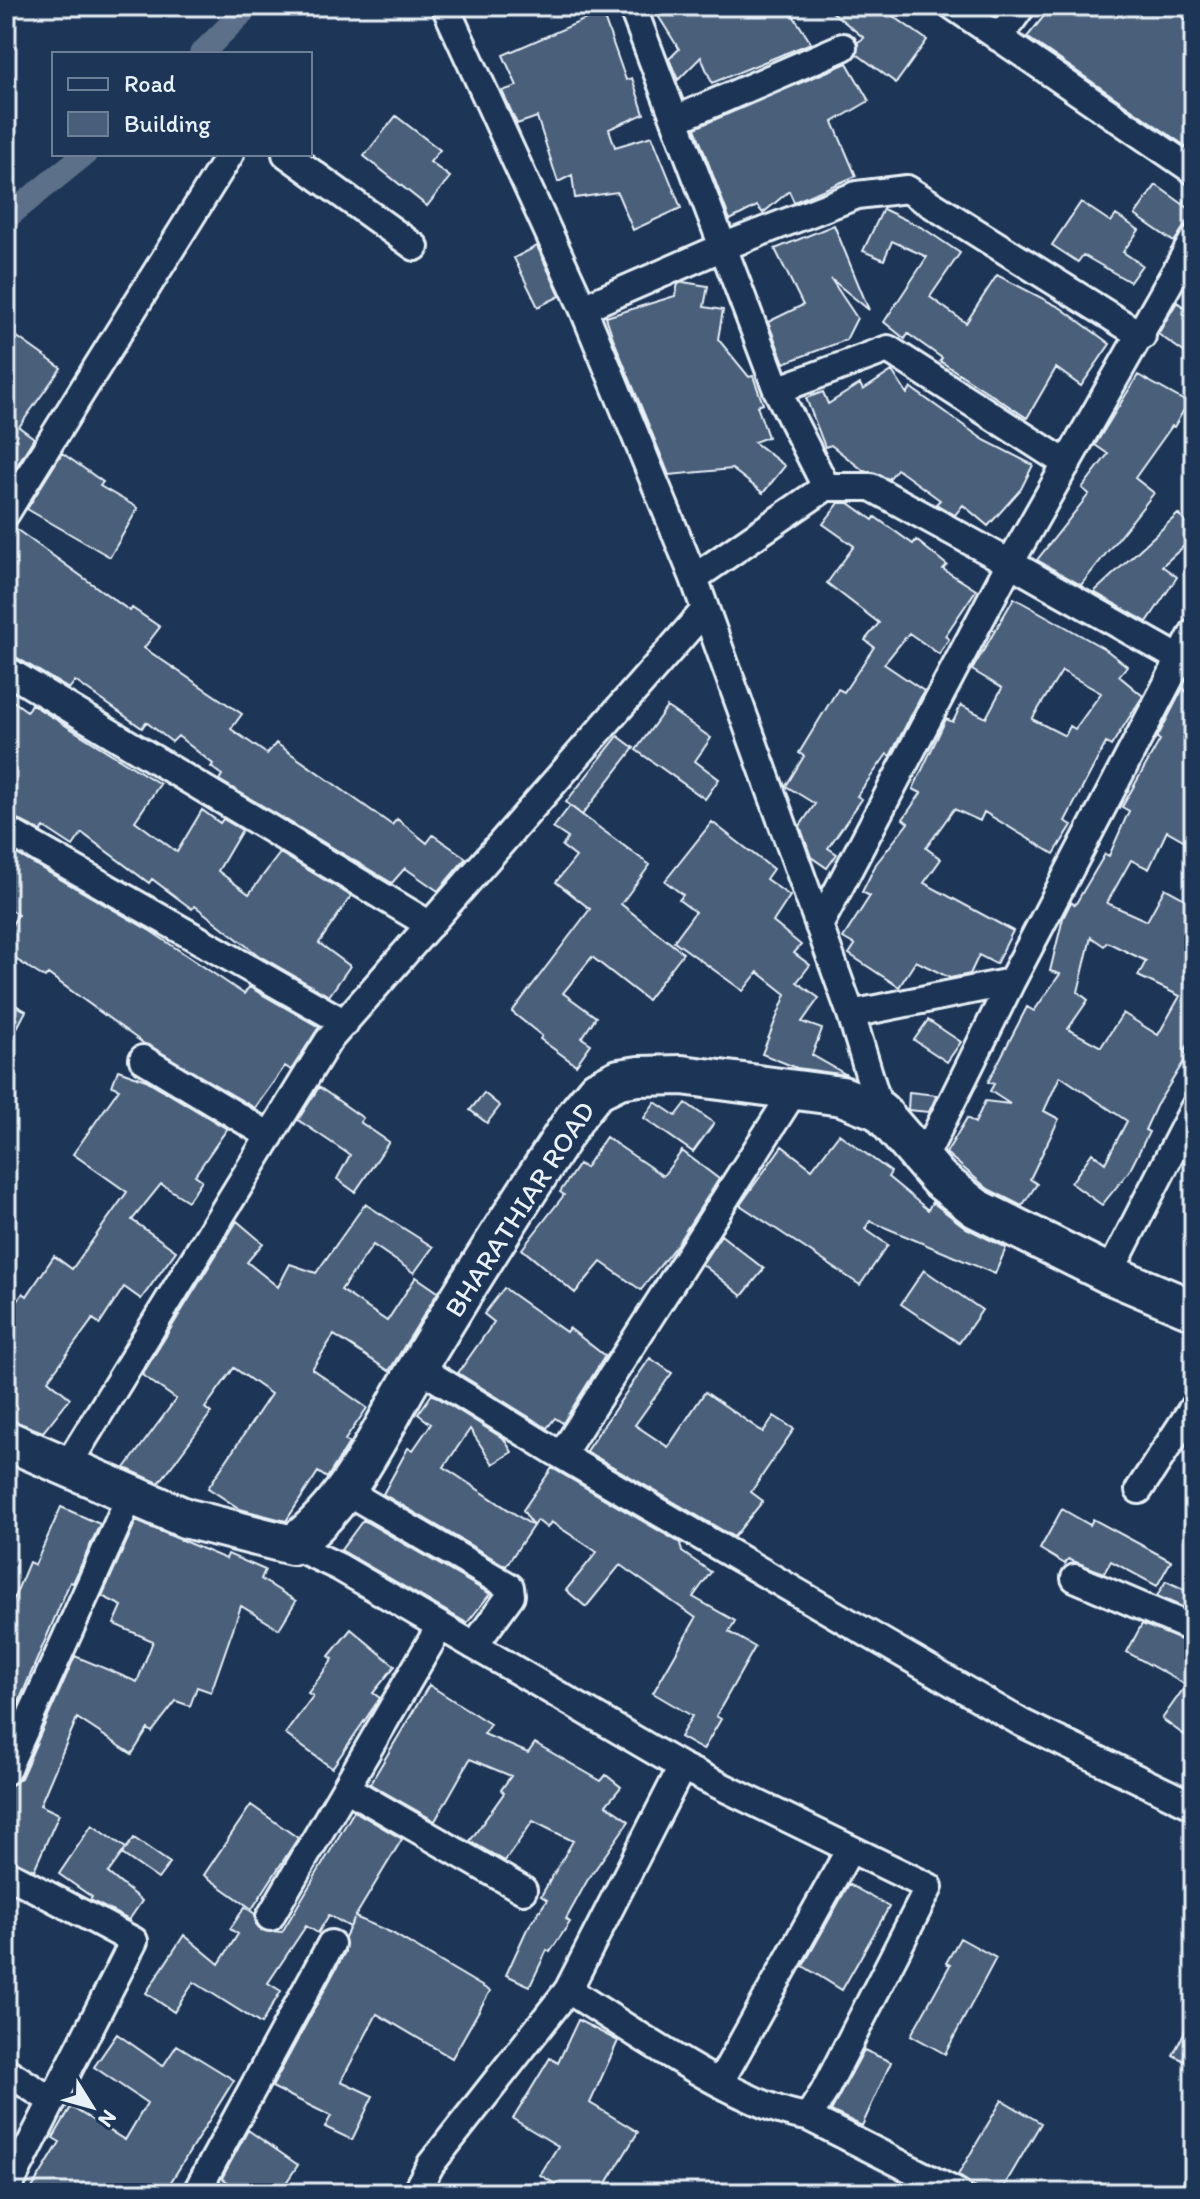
<svg xmlns="http://www.w3.org/2000/svg" width="1200" height="2199" font-family="Itim,sans-serif">
	<style>
		.lines { fill: none; stroke-linecap: round; stroke-linejoin: round }
		.canal { stroke: #5d7089; stroke-width: 24 }
		.building { fill: #495e7a; stroke: #e8f1f8; stroke-width: 2; fill-rule: evenodd }
		.street-casing { stroke: #e8f1f8; stroke-width: 32 }
		.secondary-casing { stroke: #e8f1f8; stroke-width: 44 }
		.street { stroke: #1d3557; stroke-width: 26 }
		.secondary { stroke: #1d3557; stroke-width: 38 }
		.labels { text-anchor: middle; dominant-baseline: central; stroke-width: 7; stroke-linejoin: round; paint-order: stroke }
		.street-label { font-size: 28px; fill: #e8f1f8; stroke: #1d3557 }
	</style>
	<rect width="100%" height="100%" fill="#1d3557"/>
	<filter id="ink" filterUnits="userSpaceOnUse"><feTurbulence type="fractalNoise" baseFrequency=".0125" numOctaves="2"/><feDisplacementMap in="SourceGraphic" scale="16" xChannelSelector="R" yChannelSelector="G"/><feConvolveMatrix kernelMatrix="1 2 1 2 8 2 1 2 1" color-interpolation-filters="sRGB"/></filter>
	<g filter="url(#ink)">
		<g class="lines">
			<path class="canal" d="M201 54 249 6
				M6 218 85 154"/>
		</g>
		<path class="building" d="M652 6H787L811 43 712 83 701 57 678 80 669 59 679 49Z
			M825 6H879L927 40 896 83 857 54 858 42 864 38Z
			M1052 6H1168L1194 26V152L1027 37Z
			M602 12 626 80 632 78 644 114 609 129 615 147 652 136 681 208 633 230 617 192 575 198 572 175 558 182 537 117 517 124 502 91 517 86 503 55Z
			M847 63 869 101 833 122 856 176 794 202 789 191 763 213 757 206 730 220 695 128Z
			M396 116 440 150 430 162 450 177 427 206 364 156Z
			M1156 185 1194 212 1174 242 1135 215Z
			M1081 202 1111 222 1116 215 1139 230 1123 252 1142 265 1130 282 1083 255 1078 262 1052 245Z
			M883 209 923 228 960 253 930 297 966 323 997 275 1061 308 1110 344 1081 386 1056 368 1027 418 940 361 942 358 908 334 905 339 884 322 927 257 892 241 884 260 863 251Z
			M834 225 869 310 831 279 857 318 846 340 784 363 768 322 803 305 775 249Z
			M537 246 560 296 538 307 514 258Z
			M683 282 708 286 704 307 723 310 718 339 749 377 753 376 763 404 757 406 768 437 754 442 785 466 763 493 732 469 669 475 613 338 606 317 675 296 678 284Z
			M1177 302 1194 314V359L1158 334Z
			M6 329 61 368 19 427 34 438 14 470 6 464Z
			M892 371 907 394 911 388 984 440 1033 465 1021 489 988 526 963 505 955 515 936 504 940 500 897 469 889 479 864 471 831 445 825 447 806 398 823 392 828 404 860 384 863 390Z
			M1138 375 1188 403 1174 427 1172 426 1135 478 1154 493 1081 585 1037 560 1089 494 1082 488 1108 454 1095 445Z
			M62 453 103 482 100 486 138 508 110 557 27 509Z
			M839 503H849L873 520 875 517 913 544 916 540 947 565 943 569 976 590 945 636 949 639 939 654 909 633 884 664 924 691 890 756 887 754 857 796 862 799 828 848 837 854 827 868 811 857 800 826 815 804 786 786 804 756 799 753 838 689 844 692 874 647 865 640 879 623 827 583 854 546 823 524Z
			M1178 514 1194 531V537L1162 566 1177 577 1147 622 1094 592Z
			M13 527 130 611 132 608 160 627 144 648 242 714 231 729 267 754 276 743 392 825 397 819 427 843 433 835 466 858 438 891 405 868 392 883 219 780 222 775 211 767 213 764 178 736 172 742 146 722 142 728 75 681 69 689 6 651V529Z
			M1014 598 1105 649 1127 666 1119 676 1143 696 1111 746 1106 743 1065 821 1072 825 1054 854 984 812 980 821 954 809 926 848 941 859 924 883 1013 931 996 964 979 955 970 974 950 978 916 961 899 987 849 954 855 945 843 938 870 896 862 892 876 864 908 823 903 819 921 793 913 789 946 719 953 722 961 705 986 718 1002 688 972 670ZM1062 671 1101 693 1075 729 1070 726 1065 736 1032 719Z
			M1183 688 1194 699V846L1167 831 1149 869 1131 860 1107 903 1147 921 1165 888 1194 904V1033L1184 1052 1188 1055 1156 1106 1145 1130 1149 1132 1130 1170 1102 1205 1071 1183 1092 1153 1105 1163 1127 1121 1060 1076 1044 1111 1059 1119 1030 1179 1037 1184 1022 1206 988 1189 946 1153 967 1118 975 1123 985 1101 1010 1104 990 1091 994 1084 988 1082 1027 1007 1034 1011 1060 974 1050 971 1063 918 1071 902 1075 905 1105 854 1109 856 1129 811 1122 807 1160 740 1157 738ZM1091 937 1104 946 1107 942 1146 961 1138 976 1180 996 1158 1035 1123 1013 1101 1047 1068 1029 1088 1000 1078 992Z
			M6 696 27 711 31 704 160 784 135 821 177 852 202 810 220 823 223 819 242 830 218 871 249 894 280 853 351 896 319 943 350 966 329 996 258 955 195 906 192 909 152 879 149 883 82 833 73 846 44 827 41 831 6 814Z
			M667 707 711 738 695 761 719 779 705 799 636 750Z
			M618 736 634 748 582 815 566 802Z
			M570 806 650 865 621 904 683 953 647 1000 592 957 563 993 596 1017 582 1038 591 1044 576 1065 540 1039 542 1036 512 1012 590 909 556 882 576 857 562 846 568 838 553 828Z
			M712 822 773 869 766 879 790 896 773 922 801 945 794 953 810 965 797 982 819 998 802 1022 822 1029 812 1055 847 1075 797 1068 762 1054 786 994 758 972 743 991 674 941 695 912 679 900 683 895 665 881Z
			M6 848 152 932 244 994 249 987 319 1027 291 1070 285 1066 255 1108 143 1043 48 974 45 978 6 953V934L18 915 6 907Z
			M6 1000 26 1011 6 1049Z
			M928 1020 961 1042 947 1062 914 1040Z
			M118 1070 146 1080 227 1129 195 1175 202 1180 188 1201 161 1184 132 1220 176 1251 141 1299 124 1287 100 1324 93 1319 48 1380 70 1398 43 1432 6 1418V1298L15 1305 23 1293 27 1296 54 1256 72 1269 127 1192 73 1154 119 1089 112 1086Z
			M319 1087 363 1118 360 1122 389 1142 355 1192 337 1179 350 1155 298 1120Z
			M909 1092 937 1095 929 1112 908 1110Z
			M484 1093 500 1106 487 1123 470 1110Z
			M655 1102 676 1116 686 1103 714 1123 693 1152 644 1118Z
			M839 1134 891 1172 888 1177 928 1210 932 1202 966 1228 1006 1248 995 1274 870 1221 865 1229 888 1245 860 1285 740 1205 782 1146 812 1169Z
			M606 1137 663 1176 682 1151 719 1179 677 1244 641 1290 601 1262 575 1293 522 1249 564 1195 560 1192 579 1164 585 1168Z
			M365 1204 433 1247 414 1273 373 1245 341 1290 387 1321 416 1277 438 1292 389 1371 334 1335 312 1369 367 1408 345 1440 349 1443 327 1478 318 1472 286 1521 240 1509 208 1488 271 1394 234 1368 205 1408 211 1413 159 1483 125 1468 176 1399 142 1375 237 1221 263 1243 247 1262 278 1287 290 1264 316 1273Z
			M721 1235 764 1269 742 1296 702 1264Z
			M924 1270 982 1310 959 1343 901 1304Z
			M504 1288 566 1332 569 1328 605 1356 563 1423 555 1418 547 1428 458 1373 494 1322 484 1314Z
			M650 1358 672 1373 635 1425 668 1447 705 1392 763 1432 774 1416 794 1429 751 1492 763 1501 734 1537 586 1451Z
			M432 1394 504 1439 512 1452 493 1464 470 1429 444 1467 533 1526 506 1566 383 1494 408 1448 413 1450 431 1424 418 1414Z
			M552 1468 680 1543 682 1552 711 1572 693 1597 735 1621 729 1632 755 1647 716 1716 721 1719 703 1750 680 1737 692 1716 653 1693 696 1618 620 1565 586 1607 566 1590 597 1552 551 1522 547 1528 537 1520 533 1526 523 1510Z
			M61 1507 100 1524 73 1583 70 1582 6 1732V1617L29 1562 35 1565Z
			M1062 1509 1090 1525 1093 1519 1171 1561 1157 1586 1111 1561 1104 1573 1068 1559 1065 1564 1040 1549Z
			M363 1520 490 1594 467 1623 341 1550Z
			M136 1521 226 1559 228 1554 265 1570 261 1579 296 1601 279 1629 241 1606 211 1692 197 1687 190 1706 176 1701 152 1732 148 1729 132 1754 77 1718 40 1805 59 1814 34 1870 6 1857V1787L21 1778 75 1656 137 1682 153 1641 114 1624 122 1606 102 1596Z
			M1166 1581 1194 1594V1612L1157 1596Z
			M1142 1624 1194 1645V1742L1162 1719 1186 1685 1127 1652Z
			M351 1629 395 1666 373 1693 380 1698 332 1768 285 1734 313 1696 308 1693 333 1659 329 1656Z
			M429 1685 490 1724 484 1734 528 1753 535 1743 601 1781 606 1775 621 1787 606 1805 629 1821 587 1881 566 1919 570 1922 550 1952 547 1950 530 1986 506 1975 527 1929 547 1900 541 1896 573 1841 533 1821 505 1861 470 1841 504 1793 501 1790 511 1776 470 1759 435 1821 370 1784Z
			M251 1805 298 1838 252 1909 204 1875Z
			M354 1811 402 1839 355 1917 392 1933 490 1991 452 2058 377 2014 341 2081 373 2096 352 2140 325 2127 331 2116 272 2087 345 1952V1937L354 1919 350 1927 329 1915 318 1933 306 1926 268 1983 281 1991 261 2024 194 1982 174 2012 146 1993 184 1935 219 1964 238 1934 230 1929 245 1907 255 1914 256 1924 261 1930 282 1932Z
			M92 1825 126 1848 108 1873 142 1901 129 1920 90 1900 92 1897 59 1874Z
			M134 1838 170 1863 158 1879 122 1854Z
			M849 1884 889 1907 842 1990 803 1966Z
			M960 1938 996 1958 945 2054 911 2035 950 1965 946 1963Z
			M1194 2013V2066L1173 2055Z
			M578 2020 618 2041 590 2103 638 2132 601 2193H571L540 2175 558 2146 513 2119 550 2058 558 2063Z
			M117 2034 163 2066 177 2045 234 2080 164 2193H29L60 2142 53 2138 71 2107 125 2140 147 2103 94 2067Z
			M864 2050 891 2062 862 2126 831 2111Z
			M1002 2100 1041 2123 1000 2193H983L958 2175Z
			M248 2130 298 2165 279 2193H243L222 2178Z"/>
		<g class="lines">
			<defs>
				<path id="street" d="M445 6 583 308 694 578 851 1014 880 1111
					M632 6 777 390 826 487 694 578
					M953 6 1194 171
					M999 38 1022 6
					M677 119 843 47
					M286 154 415 247
					M583 308 725 246 857 195 907 189 1142 336
					M777 390 888 349 1067 464
					M826 487H871L1010 563 1194 239
					M6 513 230 154
					M6 670 430 925
					M6 830 345 1023
					M819 926 1010 563 1194 667
					M851 1014 1011 982
					M143 1059 270 1136
					M923 1160 1011 982 1194 632
					M1109 1274 1194 1108
					M418 1367 554 1451 1022 1723 1194 1806
					M562 1454 796 1088
					M67 1466 328 1041 705 610
					M1139 1490 1194 1406
					M346 1491 510 1587 511 1595 474 1646
					M292 1545 339 1567 682 1767 929 1887 824 2092 808 2117
					M1075 1578 1194 1629
					M6 1771 131 1494
					M346 1788 523 1890
					M6 1873 134 1941 6 2192
					M270 1917 439 1628
					M568 1990C626 2026 743 2109 808 2117L958 2193
					M6 2071 52 2101
					M720 2082 850 1849
					M196 2193 331 1944
					M415 2193 431 2164 568 1990 682 1767"/>
				<path id="secondary" d="M6 1440 185 1518 292 1545C352 1501 380 1430 418 1367 469 1281 523 1197 578 1113L597 1090 619 1079 639 1076 682 1075 842 1096 880 1111 939 1179 976 1208 1109 1274 1194 1310"/>
			</defs>
			<use href="#street" class="street-casing"/>
			<use href="#secondary" class="secondary-casing"/>
			<use href="#street" class="street"/>
			<use href="#secondary" class="secondary"/>
		</g>
	</g>
	<g class="labels">
		<g class="street-label">
			<text transform="translate(519 1209) rotate(-57)">BHARATHIAR ROAD</text>
		</g>
	</g>
	<rect width="1200" height="2199" fill="none" stroke="#1d3557" stroke-width="32"/>
	<rect x="16" y="16" width="1168" height="2167" fill="none" stroke="#e8f1f8" stroke-width="3" filter="url(#ink)"/>
	<rect x="52" y="52" width="260" height="104" fill="#1d3557" stroke="#6e8097" stroke-width="2"/>
	<rect x="68" y="78" width="40" height="12" fill="#1d3557" stroke="#6e8097" stroke-width="2"/>
	<text x="124" y="92" font-size="24" fill="#e8f1f8">Road</text>
	<rect x="68" y="112" width="40" height="24" fill="#495e7a" stroke="#6e8097" stroke-width="2"/>
	<text x="124" y="132" font-size="24" fill="#e8f1f8">Building</text>
	<g transform="translate(92 2107) rotate(127)" stroke="#1d3557" stroke-width="6" paint-order="stroke">
	<path d="M0-6L14 30L0 20L-14 30Z" fill="#e8f1f8"/>
	<text y="-12" font-size="22" font-weight="bold" text-anchor="middle" fill="#e8f1f8">N</text>
	</g>
</svg>
